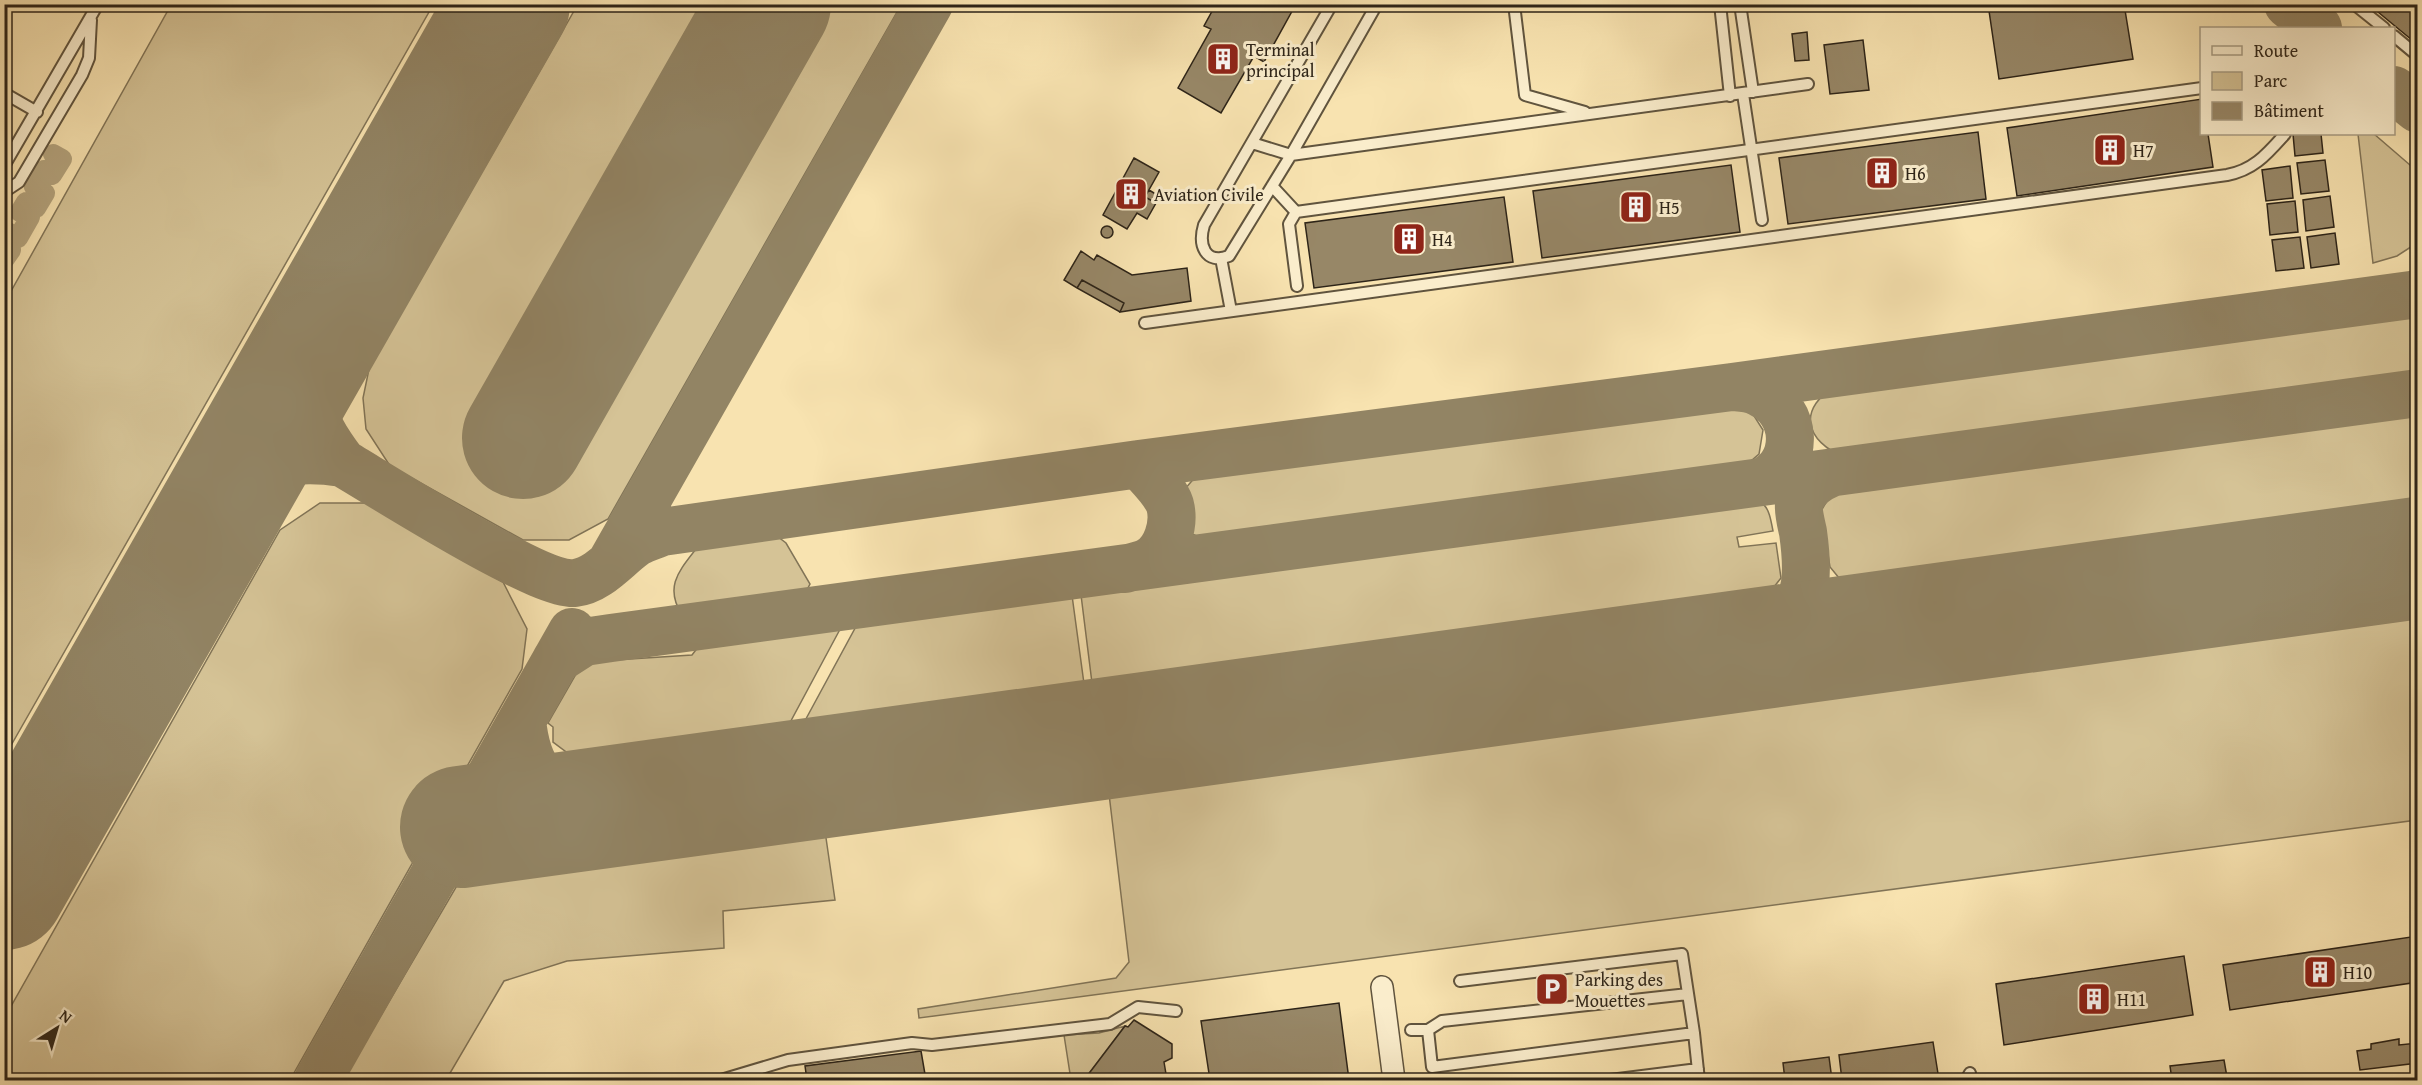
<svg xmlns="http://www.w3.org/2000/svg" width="2422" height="1085" font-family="'Gentium Book Plus',serif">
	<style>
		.green { fill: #d5c396; stroke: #817457; stroke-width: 1.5 }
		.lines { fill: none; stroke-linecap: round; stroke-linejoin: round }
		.canal { stroke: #b3a27c; stroke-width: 20 }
		.taxiway { stroke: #928464; stroke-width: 48 }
		.runway { stroke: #928464; stroke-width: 122 }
		.building { fill: #978767; stroke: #2d2418; stroke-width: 1.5 }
		.lane-casing { stroke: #60543e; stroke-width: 14 }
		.street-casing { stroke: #60543e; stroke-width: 24 }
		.lane { stroke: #faedcc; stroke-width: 10 }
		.street { stroke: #faedcc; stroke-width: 21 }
		.labels { text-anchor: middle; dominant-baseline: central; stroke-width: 6; stroke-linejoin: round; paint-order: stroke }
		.poi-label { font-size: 18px; fill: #2d2418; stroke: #faedcc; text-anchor: start }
	</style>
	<rect width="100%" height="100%" fill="#f8e3b0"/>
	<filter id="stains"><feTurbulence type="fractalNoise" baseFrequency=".00333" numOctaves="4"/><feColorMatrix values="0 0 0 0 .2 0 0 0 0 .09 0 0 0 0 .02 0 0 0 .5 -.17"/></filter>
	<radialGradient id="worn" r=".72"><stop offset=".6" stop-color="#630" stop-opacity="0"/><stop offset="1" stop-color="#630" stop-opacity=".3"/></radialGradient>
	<path class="green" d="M578 4 901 5 608 519 569 540H523L390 466 366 429 363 398 369 369Z
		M171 5H433L5 756V302Z
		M2358 134H2374L2417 171V243L2397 256 2373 263Z
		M2417 303V379L1846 458C1804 441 1796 408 1839 384Z
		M1731 402 1751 411 1763 430 1759 454 1738 472 1211 542 1192 534 1183 513 1184 490 1197 475Z
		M2417 406V516L1865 591 1844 584 1830 567 1821 511 1831 494 1851 481Z
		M1738 498C1766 500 1768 504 1773 531L1737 537 1739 547 1776 543 1781 578 1770 592 1757 601 1093 691 1080 587Z
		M320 503H367L503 582 527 629 522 669 290 1080H5V1017L280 530Z
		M773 533 786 543 810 584 802 599 682 615C663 585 681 569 699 545Z
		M1071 588 1085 691 801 728 859 621Z
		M2417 601V820L919 1018 918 1009 1116 978 1129 962 1107 777Z
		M845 620 786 730 591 759 569 754 553 742V727L548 723 583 662 692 655 705 638Z
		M813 819 825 831 835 900 723 911 724 948 567 961 504 981 446 1080H343L459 882 477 869 523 860 695 838Z
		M1125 1026 1084 1080H1071L1064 1035 1099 1033Z"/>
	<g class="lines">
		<path class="canal" d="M4 230 18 238 30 217 20 212 26 202 36 208 45 193 34 187 44 170 52 175 62 159 53 154
			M4 246 11 250 4 260"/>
		<path class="taxiway" d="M2288 4 2318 28
			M2394 90 2418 109
			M318 339C307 398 306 414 343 463
			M1732 387C1742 388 1751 388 1760 393 1798 411 1801 463 1762 482
			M215 520C258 470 274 453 343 463 382 486 540 587 575 583 599 580 617 556 636 543 644 538 653 536 662 532L1139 464 1732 387 2418 294
			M612 561 929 4
			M1125 569C1133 567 1141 565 1148 562 1167 552 1175 524 1170 505 1165 490 1148 475 1139 464
			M1737 651C1751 645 1766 639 1778 629 1811 604 1808 568 1803 532 1801 523 1798 512 1799 504 1803 488 1817 479 1831 473
			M556 660 584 642 611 638 2418 393
			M522 720C527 773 547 793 598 808
			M318 1080 572 632"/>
		<path class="runway" d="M523 438 770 4
			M461 827 2418 558
			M4 889 509 4"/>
	</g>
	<path class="building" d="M1216 4H1296L1264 62 1254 56 1221 113 1178 88 1211 29 1204 26Z
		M1988 4H2124L2133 59 1999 79Z
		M2385 4H2418V45L2378 12Z
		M1807 32 1809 60 1795 61 1792 34Z
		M1863 40 1869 90 1830 94 1824 45Z
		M2202 99V134H2208L2213 167 2017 196 2007 128Z
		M1978 132 1986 199 1788 224 1779 158Z
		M2293 134H2321L2323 153 2295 156Z
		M1134 158 1159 172 1145 197 1156 203 1147 219 1137 213 1127 229 1103 215Z
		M2325 160 2329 191 2301 194 2297 163Z
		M1731 165 1740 232 1542 258 1533 191Z
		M2290 166 2293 198 2266 201 2262 170Z
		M1149 190 1159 196 1156 203 1145 197Z
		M2330 196 2334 227 2306 231 2303 200Z
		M1504 197 1513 262 1314 288 1305 223Z
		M2295 201 2298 232 2270 235 2267 204Z
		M1101 232a6 6 0 1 1 12 0a6 6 0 1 1-12 0Z
		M2335 233 2339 264 2311 268 2307 237Z
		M2300 237 2304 268 2276 271 2272 240Z
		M1081 251 1094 260 1097 255 1132 275 1187 268 1191 301 1120 312 1124 303 1111 296 1082 280 1077 288 1064 280Z
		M1082 280 1124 303 1120 312 1077 288Z
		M2411 937 2418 982 2230 1010 2223 965Z
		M2184 956 2193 1015 2004 1045 1996 984Z
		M1339 1003 1349 1080H1210L1201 1021Z
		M1134 1020 1172 1044V1058L1164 1062 1167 1080H1084L1125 1026 1128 1027Z
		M2399 1039V1045L2418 1043V1063L2360 1070 2357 1051 2371 1049V1044Z
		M1933 1042 1939 1080H1842L1839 1055Z
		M921 1051 926 1080H807L805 1066Z
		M1829 1057 1832 1080H1785L1783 1063Z
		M2224 1060 2227 1077 2198 1080H2172L2170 1066Z"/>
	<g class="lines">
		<defs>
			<path id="lane" d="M1332 4 1204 225C1198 245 1205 265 1229 256L1291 155 1377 4
				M1514 4 1525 95 1585 112
				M1720 4 1730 96
				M1740 4 1753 92
				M2354 4 2384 28
				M2394 36 2418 56
				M4 93 37 112
				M1743 94 1762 220
				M1252 143 1291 155 1808 84
				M4 166 98 4
				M1272 186 1296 212 2202 88
				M4 192 19 182 82 75 89 58 91 20
				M1296 212 1289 224 1297 286
				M1221 258 1231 311
				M1145 323 2227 175C2254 170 2267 154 2285 134
				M1411 1030H1428L1432 1067 1694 1033 1682 954 1460 981
				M1428 1030 1442 1021 1688 994
				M1694 1033 1699 1080
				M721 1080 788 1060 912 1043 932 1045 1110 1024 1138 1007 1176 1011
				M1610 1080 1698 1069
				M1966 1080 1970 1073"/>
			<path id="street" d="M1382 987 1394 1080"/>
		</defs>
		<use href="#lane" class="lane-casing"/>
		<use href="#street" class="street-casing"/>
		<use href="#lane" class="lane"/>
		<use href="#street" class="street"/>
	</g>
	<defs>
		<symbol id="building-square" viewBox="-11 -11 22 22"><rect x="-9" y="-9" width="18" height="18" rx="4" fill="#8f2418" stroke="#faedcc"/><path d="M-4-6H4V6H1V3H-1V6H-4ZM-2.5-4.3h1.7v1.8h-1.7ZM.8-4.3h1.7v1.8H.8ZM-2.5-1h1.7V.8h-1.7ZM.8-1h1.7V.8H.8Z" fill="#fff"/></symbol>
		<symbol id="parking-square" viewBox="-11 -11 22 22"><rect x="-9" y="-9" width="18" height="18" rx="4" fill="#8f2418" stroke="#faedcc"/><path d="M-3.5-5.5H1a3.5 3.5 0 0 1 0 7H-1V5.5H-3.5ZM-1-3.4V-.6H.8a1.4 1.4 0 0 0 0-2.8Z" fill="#fff"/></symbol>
	</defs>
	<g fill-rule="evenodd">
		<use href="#building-square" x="1204" y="40" width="38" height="38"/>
		<use href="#building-square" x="2091" y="131" width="38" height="38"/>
		<use href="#building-square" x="1863" y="154" width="38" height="38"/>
		<use href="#building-square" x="1112" y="175" width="38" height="38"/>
		<use href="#building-square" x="1617" y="188" width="38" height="38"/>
		<use href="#building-square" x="1390" y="220" width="38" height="38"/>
		<use href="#building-square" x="2301" y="953" width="38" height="38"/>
		<use href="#parking-square" x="1533" y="970" width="38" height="38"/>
		<use href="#building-square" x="2075" y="980" width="38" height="38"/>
	</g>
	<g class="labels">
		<g class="poi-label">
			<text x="1246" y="49">Terminal<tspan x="1246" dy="21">principal</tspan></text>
			<text x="2133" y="150">H7</text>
			<text x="1905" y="173">H6</text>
			<text x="1154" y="194">Aviation Civile</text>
			<text x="1659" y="207">H5</text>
			<text x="1432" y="239">H4</text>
			<text x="2343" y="972">H10</text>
			<text x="1575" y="979">Parking des<tspan x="1575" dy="21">Mouettes</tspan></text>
			<text x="2117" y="999">H11</text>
		</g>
	</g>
	<rect width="2422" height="1085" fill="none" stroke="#f8e3b0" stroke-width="24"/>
	<rect x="6" y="6" width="2410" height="1073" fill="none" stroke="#2d2418" stroke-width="3"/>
	<rect x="12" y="12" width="2398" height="1061" fill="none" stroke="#2d2418" stroke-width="1.5"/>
	<rect x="2200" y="27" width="195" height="108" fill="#faedcc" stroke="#a89d84" stroke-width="1.5"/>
	<rect x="2212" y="46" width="30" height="9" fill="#faedcc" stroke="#a89d84" stroke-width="1.5"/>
	<text x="2254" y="57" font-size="18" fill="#2d2418">Route</text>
	<rect x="2212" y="72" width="30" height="18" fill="#d5c396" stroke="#a89d84" stroke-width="1.5"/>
	<text x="2254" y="87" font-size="18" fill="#2d2418">Parc</text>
	<rect x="2212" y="102" width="30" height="18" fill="#978767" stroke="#a89d84" stroke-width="1.5"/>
	<text x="2254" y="117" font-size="18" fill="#2d2418">Bâtiment</text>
	<g transform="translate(57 1028) rotate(37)" stroke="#faedcc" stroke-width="4.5" paint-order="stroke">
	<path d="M0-4.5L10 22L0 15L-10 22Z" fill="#2d2418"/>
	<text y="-9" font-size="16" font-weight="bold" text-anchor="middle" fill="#2d2418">N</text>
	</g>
	<rect width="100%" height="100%" filter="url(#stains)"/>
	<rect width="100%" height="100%" fill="url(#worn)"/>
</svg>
